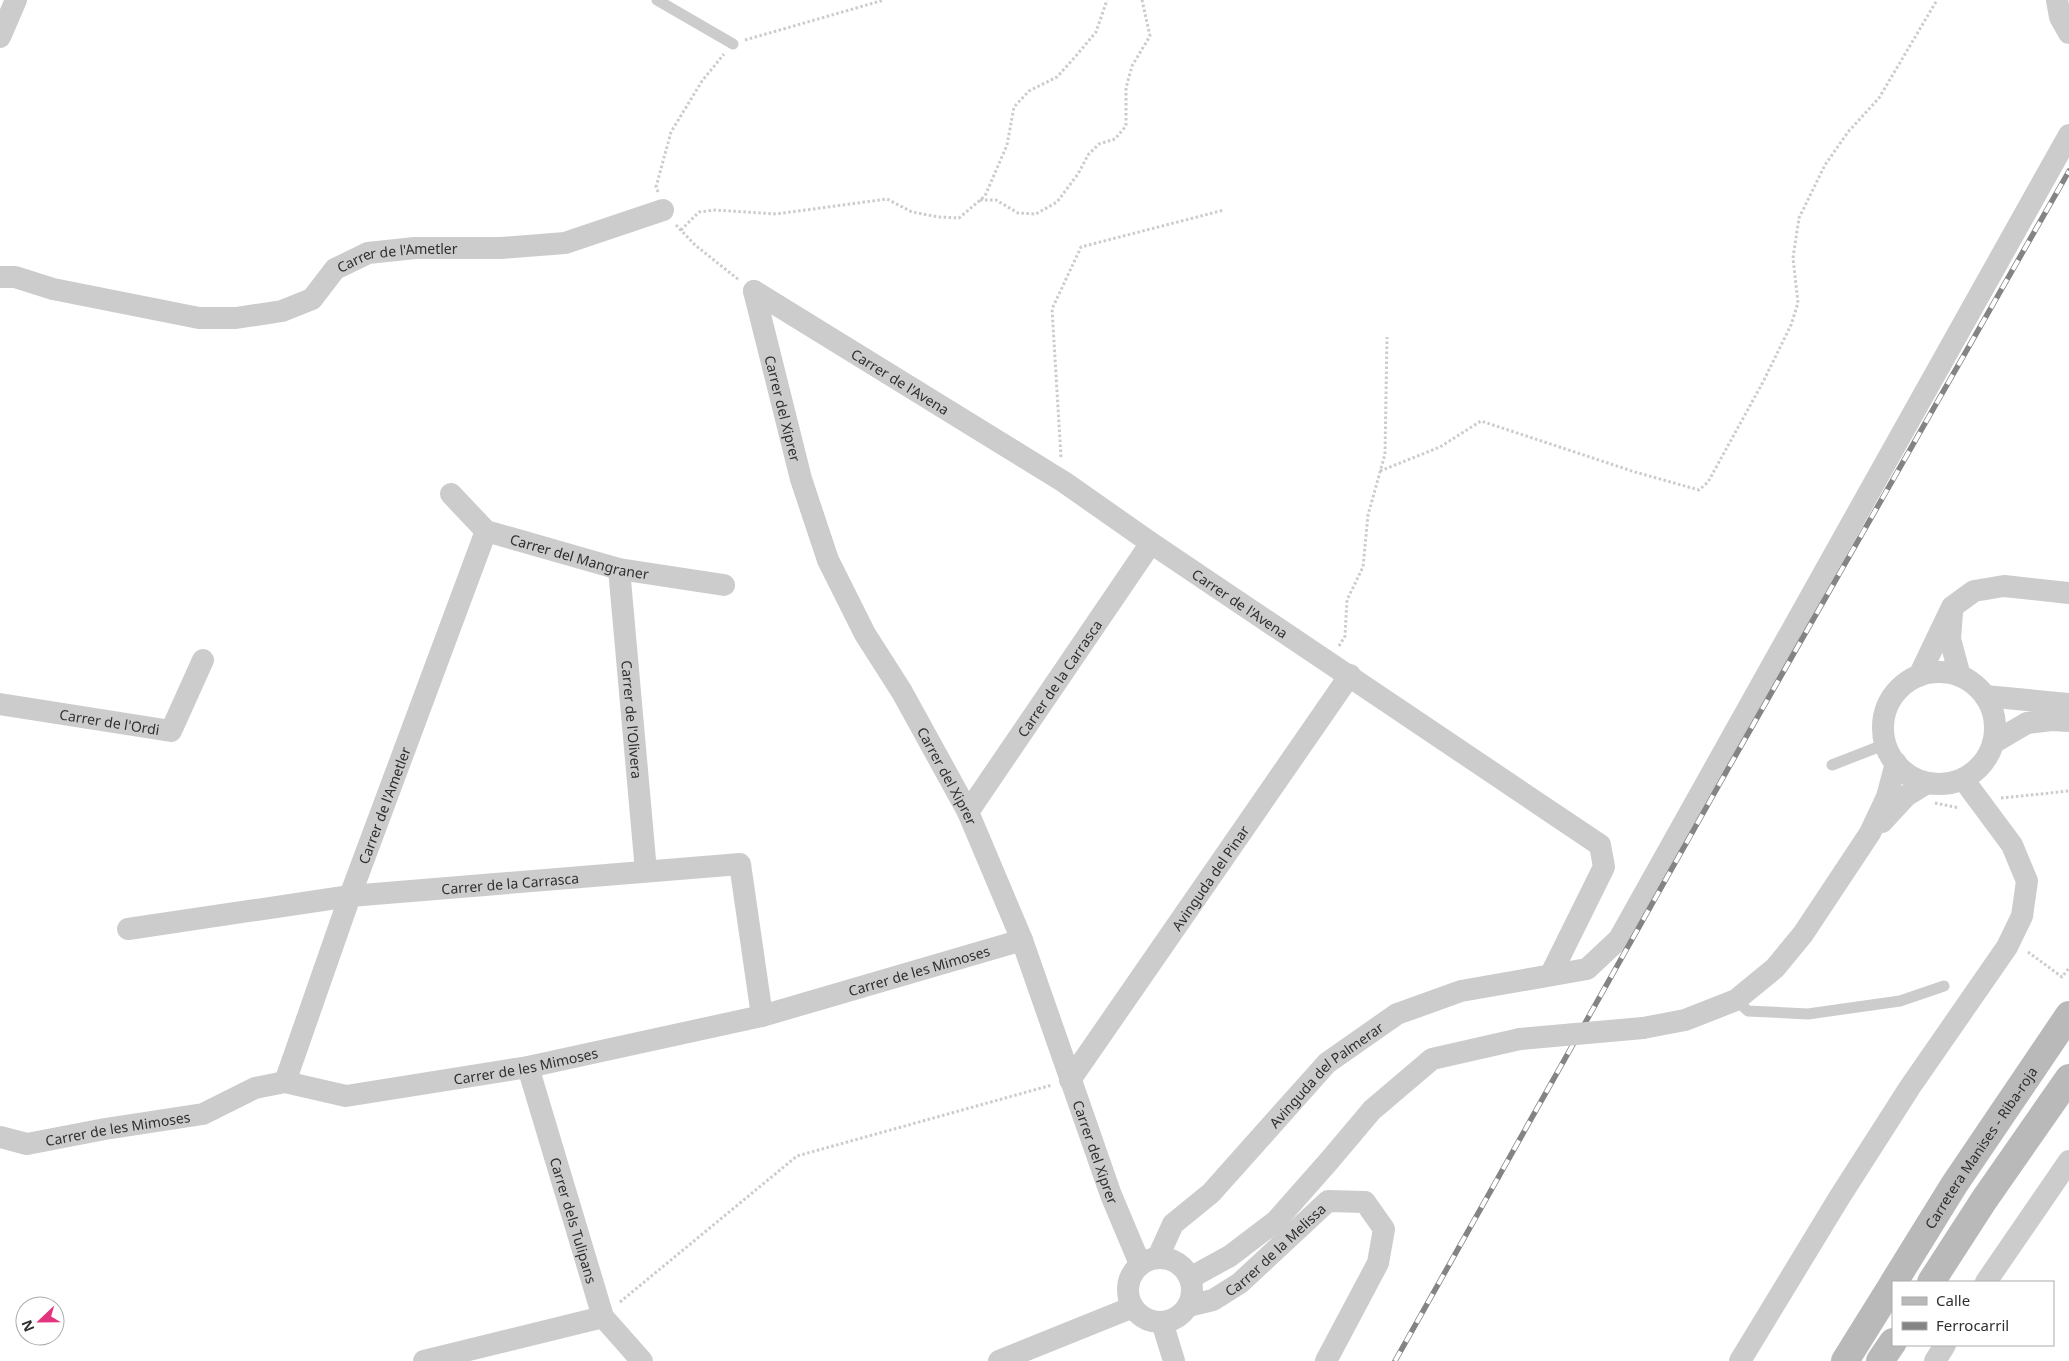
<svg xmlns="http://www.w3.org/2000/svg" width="2069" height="1361" font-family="'Noto Sans',sans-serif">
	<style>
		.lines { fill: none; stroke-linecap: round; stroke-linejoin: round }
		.path { stroke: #ccc; stroke-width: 3; stroke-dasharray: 2.5 2.5; stroke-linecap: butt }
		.lane { stroke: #ccc; stroke-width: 11 }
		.street { stroke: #ccc; stroke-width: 22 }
		.secondary { stroke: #b9b9b9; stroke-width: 28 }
		.rail-casing { stroke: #848484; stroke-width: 5.5 }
		.rail { stroke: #fff; stroke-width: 4; stroke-dasharray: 11; stroke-linecap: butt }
		.street-bridge { stroke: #ccc; stroke-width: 22 }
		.labels { text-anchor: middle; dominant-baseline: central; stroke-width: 5; stroke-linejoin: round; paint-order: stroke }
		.street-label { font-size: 14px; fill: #2f2f2f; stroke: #fff }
	</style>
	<rect width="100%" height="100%" fill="#fff"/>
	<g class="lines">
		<path class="path" d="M745 40 884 0
			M658 192 656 187 671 132 702 81 724 54
			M980 200H996L1018 213 1036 214 1057 202 1078 174 1088 155 1099 144 1115 139 1126 126V88L1132 66 1150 36 1142 0
			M676 225 695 245 739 280
			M681 230 699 212 715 210 776 214 887 199 912 212 939 217 959 218 985 196 1007 145 1014 107 1029 91 1057 77 1075 57 1096 32 1107 0
			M1061 457 1052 309 1081 247 1224 210
			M1380 471 1440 447 1481 421 1635 472 1699 490 1708 482 1763 382 1791 325 1798 303 1793 258 1799 218 1825 165 1848 132 1879 98 1937 0
			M1339 646 1345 636 1347 600 1363 567 1368 515 1385 454 1387 337
			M2001 798 2069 791
			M1935 803 1959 808
			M2028 952 2062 977 2069 968
			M620 1302 797 1156 1052 1085"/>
		<path class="lane" d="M657 0 733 44
			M1832 765 1886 744
			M1736 1000 1748 1011 1808 1014 1900 1001 1944 986"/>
		<g class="street">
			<path d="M2057 0 2060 17 2069 33"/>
			<path d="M0 37 16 0"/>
			<path id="s1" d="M0 277H15L53 289 199 318H236L282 311 312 299 335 269 368 253 415 248H501L565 243 663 210"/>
			<path id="s2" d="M754 291 1064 482 1151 543 1600 845 1604 867 1551 974"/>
			<path id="s3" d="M754 291 801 479 828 560 865 634 902 692 968 812 1022 940 1111 1195 1140 1264"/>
			<path id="s4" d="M451 494 486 531 619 569 724 585"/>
			<path id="s5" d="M619 569 646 871"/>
			<path d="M1952 613 1950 639 1960 676"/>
			<circle cx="1939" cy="728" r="56"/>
			<path d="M1919 676 1952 607 1974 591 2004 586 2069 593"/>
			<path d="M1985 696 2069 704"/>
			<path id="s6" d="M0 704 171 731 203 660"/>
			<path d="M1993 743 2027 723 2052 720 2069 721"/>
			<path id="s7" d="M968 812 1151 543"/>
			<path d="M1882 822 1906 796 1927 783"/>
			<path id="s8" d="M128 929 350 896 740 864 762 1016"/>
			<path d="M1643 1028 1685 1020 1736 1000 1775 968 1803 934 1870 833 1887 797 1896 763"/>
			<path id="s9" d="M528 1067 603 1317 642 1361"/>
			<path id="s10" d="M1070 1080 1350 675"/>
			<path id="s11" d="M285 1082 350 896 486 531"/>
			<path id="s12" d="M0 1137 27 1144 105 1129 203 1114 255 1088 285 1082 346 1096 528 1067 762 1016 1022 940"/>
			<path id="s13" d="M1158 1257 1173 1224 1211 1193 1327 1063 1397 1014 1461 991 1587 969 1619 939 2069 135"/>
			<circle cx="1160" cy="1290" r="32"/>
			<path d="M1190 1278 1230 1256 1276 1221 1329 1161 1372 1110 1432 1059 1520 1039"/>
			<path d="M1986 1282 2069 1161"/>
			<path id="s14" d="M1188 1306 1213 1300 1240 1283 1328 1201 1365 1202 1384 1229 1378 1263 1326 1361"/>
			<path d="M1162 1322 1174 1361"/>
			<path d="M424 1361 603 1317"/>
			<path d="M999 1361 1133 1307"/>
			<path d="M1740 1361 1839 1198 1910 1087 2007 947 2022 916 2027 881 2012 845 1963 779"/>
			<path d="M1935 1361 1945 1345"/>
		</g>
		<g class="secondary">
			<path id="s15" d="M1894 1282 1954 1185 2069 1015"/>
			<path d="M1931 1282 1984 1200 2069 1078"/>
			<path d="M1845 1361 1893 1284"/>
			<path d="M1880 1361 1893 1342"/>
		</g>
		<defs>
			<path id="rail" d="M1395 1361 1729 767 2069 171"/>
		</defs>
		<use href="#rail" class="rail-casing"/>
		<use href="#rail" class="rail"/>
		<path class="street-bridge" d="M1520 1039 1643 1028"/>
	</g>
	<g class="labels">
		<g class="street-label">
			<text stroke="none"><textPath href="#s1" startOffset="422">Carrer de l'Ametler</textPath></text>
			<text stroke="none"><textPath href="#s2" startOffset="172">Carrer de l'Avena</textPath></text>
			<text stroke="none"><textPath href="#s3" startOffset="121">Carrer del Xiprer</textPath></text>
			<text stroke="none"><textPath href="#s4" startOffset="148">Carrer del Mangraner</textPath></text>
			<text stroke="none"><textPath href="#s2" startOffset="578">Carrer de l'Avena</textPath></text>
			<text stroke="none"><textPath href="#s7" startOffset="162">Carrer de la Carrasca</textPath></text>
			<text stroke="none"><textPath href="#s5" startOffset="151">Carrer de l'Olivera</textPath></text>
			<text stroke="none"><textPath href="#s6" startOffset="111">Carrer de l'Ordi</textPath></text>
			<text stroke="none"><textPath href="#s3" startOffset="526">Carrer del Xiprer</textPath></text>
			<text stroke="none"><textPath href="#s11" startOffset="294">Carrer de l'Ametler</textPath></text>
			<text stroke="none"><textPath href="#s10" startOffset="246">Avinguda del Pinar</textPath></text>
			<text stroke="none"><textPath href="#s8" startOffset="385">Carrer de la Carrasca</textPath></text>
			<text stroke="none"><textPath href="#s12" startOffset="945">Carrer de les Mimoses</textPath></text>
			<text stroke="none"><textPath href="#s12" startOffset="540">Carrer de les Mimoses</textPath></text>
			<text stroke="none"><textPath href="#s13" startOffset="251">Avinguda del Palmerar</textPath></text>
			<text stroke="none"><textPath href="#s12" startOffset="120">Carrer de les Mimoses</textPath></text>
			<text stroke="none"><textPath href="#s15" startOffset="160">Carretera Manises - Riba-roja</textPath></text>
			<text stroke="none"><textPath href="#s3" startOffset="931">Carrer del Xiprer</textPath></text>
			<text stroke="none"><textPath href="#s9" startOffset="160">Carrer dels Tulipans</textPath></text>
			<text stroke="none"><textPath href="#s14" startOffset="106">Carrer de la Melissa</textPath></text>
		</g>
	</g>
	<rect x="1892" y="1281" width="162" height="65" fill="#ffffff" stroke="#acacac"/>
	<rect x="1902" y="1297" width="25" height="8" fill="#b9b9b9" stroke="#acacac"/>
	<text x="1936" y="1306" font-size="15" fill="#2f2f2f">Calle</text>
	<rect x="1902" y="1322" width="25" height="8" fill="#848484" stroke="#acacac"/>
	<text x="1936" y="1331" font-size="15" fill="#2f2f2f">Ferrocarril</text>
	<g transform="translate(40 1321) rotate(248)"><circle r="24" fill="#ffffff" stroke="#acacac"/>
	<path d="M0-4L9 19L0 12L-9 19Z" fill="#e3347e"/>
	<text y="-8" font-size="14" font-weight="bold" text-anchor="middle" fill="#2f2f2f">N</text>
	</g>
</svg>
